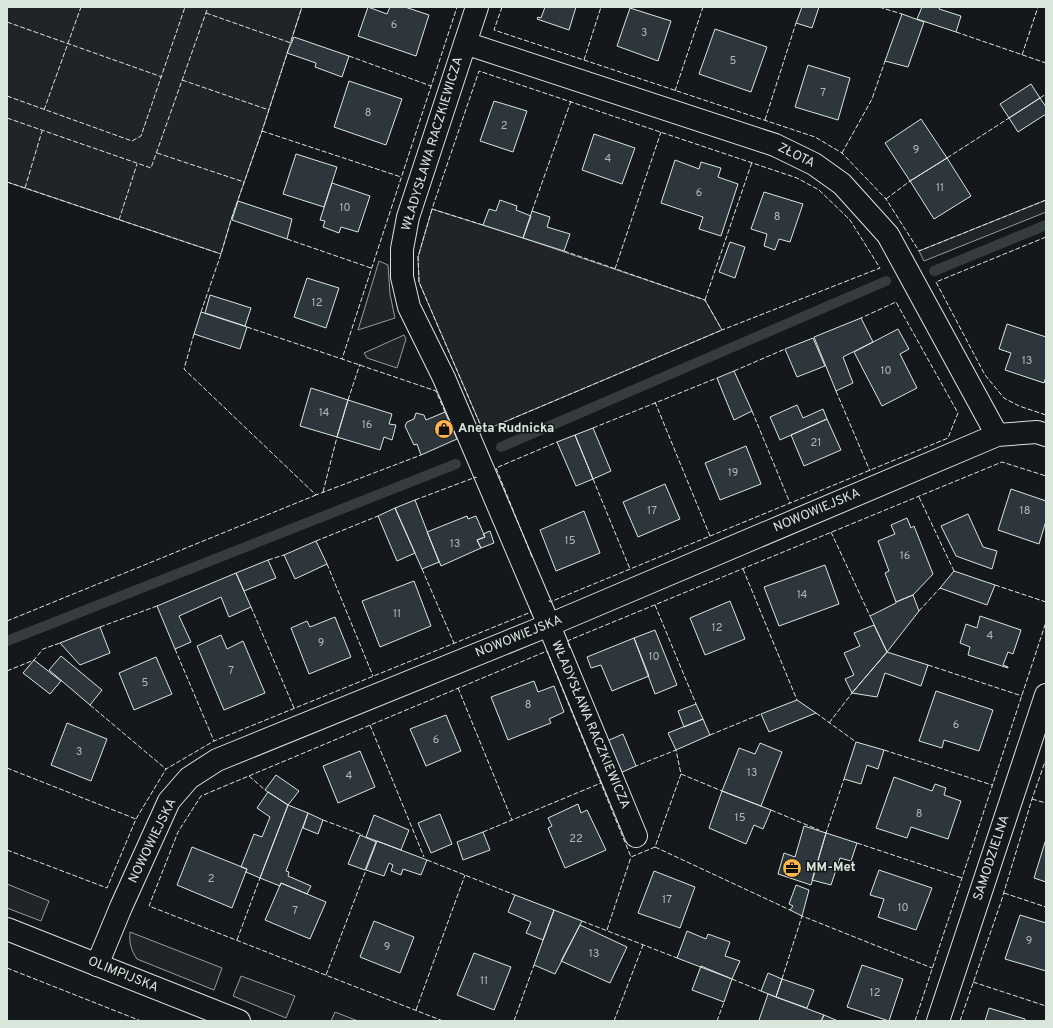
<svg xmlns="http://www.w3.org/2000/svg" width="1053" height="1028" font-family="Overpass,sans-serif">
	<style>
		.green { fill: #202428; stroke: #939e99 }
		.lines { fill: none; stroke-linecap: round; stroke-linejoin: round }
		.stream { stroke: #363b3e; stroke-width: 10 }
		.building { fill: #2c363c; stroke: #d8e6dc }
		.street-casing { stroke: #d8e6dc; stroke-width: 24 }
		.secondary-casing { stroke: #d8e6dc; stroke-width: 24 }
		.street { stroke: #14181c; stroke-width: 22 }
		.secondary { stroke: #14181c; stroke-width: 22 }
		.fence { stroke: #d8e6dc; stroke-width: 1; stroke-dasharray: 5 2; stroke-linecap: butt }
		.labels { text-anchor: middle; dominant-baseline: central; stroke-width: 3; stroke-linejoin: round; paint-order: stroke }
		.number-label { font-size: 11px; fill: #adbab4 }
		.street-label { font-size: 13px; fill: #d8e6dc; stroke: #14181c }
		.poi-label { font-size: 13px; font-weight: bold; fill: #d8e6dc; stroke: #14181c; text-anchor: start }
	</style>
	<rect width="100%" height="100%" fill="#14181c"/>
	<path class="green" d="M7 7H302L262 131 231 220 221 254 7 182Z
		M1046 200V212L924 261 919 251Z
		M432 209 523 238 705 300 722 330 483 431 419 282 418 257Z
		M379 261 388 265 390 294 395 318 358 330Z
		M404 335 406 339 397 368 367 358 364 353Z
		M7 884 49 901 41 921 7 908Z
		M130 932 222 968 214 990 137 959C131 950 129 943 130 932Z
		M241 976 295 996 286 1018 233 996Z
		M335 1012 358 1021H331Z"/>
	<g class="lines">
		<path class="stream" d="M934 271 1046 225
			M501 447 886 281
			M7 641 456 464"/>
	</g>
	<path class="building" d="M368 7 387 14 390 7H405L429 15 416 56 358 36Z
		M545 7H576L569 30 537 19 538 17 541 18Z
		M802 7H819L812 28 796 23Z
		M922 7H940L939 9 961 16 956 32 917 19Z
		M630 8 671 21 658 61 617 46Z
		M902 14 924 22 908 67 885 61Z
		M715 29 767 47 751 92 699 74Z
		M294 37 349 56 342 77 315 67 316 63 287 53Z
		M808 65 850 78 838 120 795 107Z
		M349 81 402 99 386 145 334 127Z
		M1031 84 1040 98 1009 118 1000 104Z
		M1040 98 1046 107V114L1018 132 1009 118Z
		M494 101 527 111 513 152 480 141Z
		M921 119 947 158 910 181 885 143Z
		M594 134 635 148 622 184 582 170Z
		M296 154 337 167 324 207 283 194Z
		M947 158 971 196 934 219 910 181Z
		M675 160 699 169 701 162 721 168 718 177 738 184 721 236 699 229 703 217 661 203Z
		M332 183 370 196 358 232 341 227 339 233 323 227 325 221 320 220Z
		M764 192 803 204 790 242 779 239 775 250 764 246 767 234 751 229Z
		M500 200 517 206 516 210 531 216 523 238 483 225 489 209 496 211Z
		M238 201 292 219 287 239 232 220Z
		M532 211 550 217 547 227 570 234 564 251 523 238Z
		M730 242 745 247 735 278 719 272Z
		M307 278 339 288 326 328 294 317Z
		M210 295 251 308 245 326 205 313Z
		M201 312 247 327 240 349 194 334Z
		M861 318 873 342 843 357 853 383 836 391 814 337Z
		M1007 324 1046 337V377L1044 383 1005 370 1011 353 999 349Z
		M898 329 909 349 900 354 917 388 882 406 854 352Z
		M813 338 825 366 797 377 785 349Z
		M734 371 752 411 734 420 717 378Z
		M311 388 348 400 337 437 300 426Z
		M348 400 392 414 389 424 396 425 392 440 384 437 380 450 337 437Z
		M797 405 803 418 823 409 827 419 780 440 770 417Z
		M445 412 457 439 421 455 417 444 414 445 405 426 407 422 414 419 416 413 424 415 426 420Z
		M827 419 841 450 804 466 791 435Z
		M593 428 611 471 593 479 575 435Z
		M575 435 593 479 576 486 557 442Z
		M746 446 761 484 720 500 705 463Z
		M665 484 680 519 638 537 623 502Z
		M1011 489 1046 501V521L1039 544 998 530Z
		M415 500 439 562 422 569 395 508Z
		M395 508 415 553 397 561 378 516Z
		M584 511 600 553 556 571 540 530Z
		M968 514 983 547 997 551 992 569 956 556 941 526Z
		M467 516 468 519 476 516 485 537 477 540 481 548 441 566 427 532Z
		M907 518 911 528 914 526 933 574 913 595 896 602 885 573 889 571 878 541 895 534 891 525Z
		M490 531 494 543 481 548 477 540 485 537 483 534Z
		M316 541 327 564 295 579 284 555Z
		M268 560 276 578 244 591 236 573Z
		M825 565 839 604 779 626 764 587Z
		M954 571 995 585 987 605 940 588Z
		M236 573 251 607 229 617 221 597 179 616 191 642 175 649 157 606Z
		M414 581 431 626 380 647 362 601Z
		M913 595 919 611 887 652 870 616 896 603V602Z
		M730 601 745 639 705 655 690 618Z
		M980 616 1021 630 1013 654 1008 652 1003 665 1008 667V668L968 655 970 647 960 643 966 624 977 628Z
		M335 617 351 657 309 674 291 628 307 621 310 627Z
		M874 625 887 652 852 693 845 679 854 675 844 653 860 646 854 633Z
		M100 627 110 653 80 665 60 643Z
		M655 630 677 685 655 694 634 638Z
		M221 635 227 649 243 641 265 693 224 710 197 646Z
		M634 638 649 676 612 691 601 665 591 668 587 657Z
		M887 652 928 665 921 686 885 673 877 697 852 693Z
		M61 656 102 690 90 705 49 670Z
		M156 657 172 694 134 710 119 673Z
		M34 660 61 681 50 694 23 673Z
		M534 681 538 692 554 686 564 712 549 719 551 723 508 740 491 697Z
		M936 691 993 710 979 751 944 740 942 748 919 741Z
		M797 700 816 713 769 732 761 714Z
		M696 704 703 719 684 727 678 711Z
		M446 715 461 751 426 766 410 729Z
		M703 719 710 735 676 750 668 733Z
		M67 723 107 739 91 781 51 765Z
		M623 734 636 766 620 773 607 741Z
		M856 742 884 750 878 769 867 765 861 784 844 779Z
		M760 743 782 752 761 806 722 791 739 748 755 754Z
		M360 751 375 787 338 803 323 766Z
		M276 775 299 791 288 805 265 790Z
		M894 777 932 791 935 784 946 788 944 795 961 801 948 839 911 827 907 838 876 828Z
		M722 791 771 810 763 829 754 825 746 844 709 828Z
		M268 792 288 805 260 878 246 872 247 869 241 867 254 834 262 837 270 817 257 808Z
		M578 804 581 813 587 810 606 850 565 868 548 828 552 826 548 818Z
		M288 805 308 813 286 871 289 872 288 876 311 886 307 894 281 883 280 886 260 878Z
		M308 813 323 820 318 834 303 828Z
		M440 814 452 844 431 853 418 823Z
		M374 815 409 830 401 850 366 837Z
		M804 826 826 833 811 885 778 874 784 853 795 857Z
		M483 832 490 850 463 860 457 842Z
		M826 833 857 843 851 861 840 858 831 885 812 880Z
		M360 835 376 842 365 870 348 864Z
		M1046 839V882L1034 878Z
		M377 841 427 860 421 875 403 869 401 875 391 871 393 865 389 863 384 876 366 870Z
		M192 847 247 869 232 908 177 885Z
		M879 870 932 888 916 930 878 917 884 899 870 895Z
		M654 871 695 887 680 928 638 913Z
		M281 883 326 902 310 939 265 920Z
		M796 885 809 890 802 916 790 910 793 906 789 904Z
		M515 895 554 910 543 940 526 933 531 922 508 912Z
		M554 910 582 921 555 974 534 965Z
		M1020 915 1046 923V971L1005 959Z
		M374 921 414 937 400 973 360 957Z
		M580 925 627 947 610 983 561 961Z
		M687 931 706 939 708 934 730 942 725 956 740 961 732 979 677 958Z
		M474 953 511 967 494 1010 457 995Z
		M862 965 903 979 889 1021 847 1007Z
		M701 966 732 979 724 1002 692 990Z
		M768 973 782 979 776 997 761 991Z
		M782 979 814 990 807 1008 776 997Z
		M768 994 824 1015 821 1021H762L759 1020Z
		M989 1008 1025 1019V1021H985Z
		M824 1015 838 1021H821Z"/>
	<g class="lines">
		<defs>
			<path id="street" d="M477 7 408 217 402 249V277L409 307 444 378 543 611 636 836
				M465 43 775 145 814 164 842 184 888 235 997 435
				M97 965 121 907 169 801 189 778 217 760 549 625 997 435 1037 432 1046 435
				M938 1021 1046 695"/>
			<path id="secondary" d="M7 929 239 1021"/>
		</defs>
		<use href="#street" class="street-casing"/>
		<use href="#secondary" class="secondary-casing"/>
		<use href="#street" class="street"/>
		<use href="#secondary" class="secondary"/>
		<path class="fence" d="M502 7 494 30 815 137 842 153 886 199 919 251 1046 200
			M879 7 902 14
			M206 13 291 43
			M7 22 162 77
			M956 32 1046 63
			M291 41 302 7
			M1022 55 1038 7
			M349 56 431 86
			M584 60 601 7
			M182 80 269 110
			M675 91 703 7
			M7 96 132 141 141 136 185 7
			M1040 98 1046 94
			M44 110 81 7
			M7 118 151 168 208 7
			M765 120 796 23
			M262 131 401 177
			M157 153 244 182
			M842 153 872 99 885 61
			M947 158 1009 118
			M7 182 221 254
			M25 188 42 131
			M886 199 910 181
			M432 209 418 257 419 282 483 431 722 330
			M532 211 571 101
			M119 220 137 164
			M483 225 432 209 479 71 797 178 819 190 850 220 880 268 722 330 705 300 564 251
			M1046 237 936 282 985 375 1004 398 1019 406 1046 415
			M287 239 371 268
			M615 269 661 132
			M705 300 752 162
			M201 312 221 254 231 220 262 131 288 51
			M247 327 342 359
			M194 334 184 369 316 495 421 455
			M734 371 785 349
			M836 391 870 471
			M348 400 360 364
			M655 402 710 536
			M752 411 790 503
			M445 412 436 391 342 359 457 7
			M593 428 717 378
			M593 479 630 569
			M323 492 337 437
			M919 497 954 571
			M415 500 476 477V478
			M831 532 870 616
			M316 541 378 516
			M532 557 496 468 557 442
			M268 560 284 555
			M327 564 373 676
			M422 569 454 643
			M743 569 797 700
			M995 585 1046 602
			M549 600 550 602 948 438 958 413 896 302 861 318
			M655 605 696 704
			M251 607 294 708
			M919 611 940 588
			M7 621 316 495
			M100 627 157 606
			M570 648 567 641 1002 462 1046 476
			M175 649 214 741
			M928 665 1022 696
			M7 671 34 660 43 649 60 643
			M458 688 512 820
			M90 705 166 769
			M816 713 856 742
			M829 723 852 693
			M370 725 424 857
			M710 735 761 714
			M884 750 992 785
			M7 768 136 819
			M681 774 722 791
			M249 776 265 790
			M1032 799 1046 803
			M771 810 819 830
			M323 820 363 835
			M483 832 601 783
			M825 832 826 833 844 779
			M857 843 962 878
			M655 847 790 910
			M7 850 107 888 136 819 166 769 214 741 531 612 530 610
			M427 860 515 895
			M1004 893 1046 907
			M582 921 677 958
			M607 930 631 857
			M237 940 260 878
			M7 968 141 1021
			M326 975 366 870
			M732 979 761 991
			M782 979 802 916 932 968
			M973 982 1046 1006
			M416 1010 465 875
			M443 1021 149 906 178 832 201 796 547 651 631 857 655 847 681 774 676 750 636 766
			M514 1021 534 965
			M614 1021 643 945
			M717 1021 724 1002
			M915 1021 1046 622
			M960 1021 1001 902 1032 799 1046 759"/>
	</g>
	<defs>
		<symbol id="shop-disc" viewBox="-11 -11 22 22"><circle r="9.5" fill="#ffb74d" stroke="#14181c"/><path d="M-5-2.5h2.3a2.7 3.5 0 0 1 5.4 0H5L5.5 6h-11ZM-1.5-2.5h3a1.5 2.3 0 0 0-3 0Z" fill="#111"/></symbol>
		<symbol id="office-disc" viewBox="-11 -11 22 22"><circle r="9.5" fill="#ffb74d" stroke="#14181c"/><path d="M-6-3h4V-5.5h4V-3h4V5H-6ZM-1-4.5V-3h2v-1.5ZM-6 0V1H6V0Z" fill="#111"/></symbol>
	</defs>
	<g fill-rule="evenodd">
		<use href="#shop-disc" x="433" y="418" width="22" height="22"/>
		<use href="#office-disc" x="781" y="857" width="22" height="22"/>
	</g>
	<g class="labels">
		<g class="number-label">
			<text x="394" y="25">6</text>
			<text x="644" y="33">3</text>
			<text x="733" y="61">5</text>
			<text x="823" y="93">7</text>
			<text x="368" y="113">8</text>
			<text x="504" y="126">2</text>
			<text x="916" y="150">9</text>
			<text x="608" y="159">4</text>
			<text x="940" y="188">11</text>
			<text x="699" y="193">6</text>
			<text x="345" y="208">10</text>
			<text x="777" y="217">8</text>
			<text x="317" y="303">12</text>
			<text x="1027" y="361">13</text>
			<text x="886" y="371">10</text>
			<text x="324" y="413">14</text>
			<text x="367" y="425">16</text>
			<text x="816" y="443">21</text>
			<text x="733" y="473">19</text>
			<text x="652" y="511">17</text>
			<text x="1025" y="511">18</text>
			<text x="570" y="541">15</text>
			<text x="455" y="544">13</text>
			<text x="905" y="556">16</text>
			<text x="802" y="595">14</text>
			<text x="397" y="614">11</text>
			<text x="717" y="628">12</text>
			<text x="990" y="636">4</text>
			<text x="321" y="643">9</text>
			<text x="654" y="657">10</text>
			<text x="231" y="671">7</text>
			<text x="145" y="683">5</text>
			<text x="528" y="705">8</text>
			<text x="956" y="725">6</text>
			<text x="436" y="740">6</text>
			<text x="79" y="752">3</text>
			<text x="752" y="773">13</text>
			<text x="349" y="776">4</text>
			<text x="919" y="814">8</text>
			<text x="740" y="818">15</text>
			<text x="576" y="839">22</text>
			<text x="211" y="879">2</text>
			<text x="667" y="900">17</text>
			<text x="903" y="908">10</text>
			<text x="295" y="911">7</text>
			<text x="1029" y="941">9</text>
			<text x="387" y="947">9</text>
			<text x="594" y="954">13</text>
			<text x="484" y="981">11</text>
			<text x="875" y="993">12</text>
		</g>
		<g class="street-label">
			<text transform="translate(433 144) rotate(-73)">WŁADYSŁAWA RACZKIEWICZA</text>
			<text transform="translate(796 156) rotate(26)">ZŁOTA</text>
			<text transform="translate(817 511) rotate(-23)">NOWOWIEJSKA</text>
			<text transform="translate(519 637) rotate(-22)">NOWOWIEJSKA</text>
			<text transform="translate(590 725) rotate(67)">WŁADYSŁAWA RACZKIEWICZA</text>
			<text transform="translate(153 841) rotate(-64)">NOWOWIEJSKA</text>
			<text transform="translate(992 858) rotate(-72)">SAMODZIELNA</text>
			<text transform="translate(123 975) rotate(22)">OLIMPIJSKA</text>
		</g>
		<g class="poi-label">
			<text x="458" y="429">Aneta Rudnicka</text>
			<text x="806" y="868">MM-Met</text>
		</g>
	</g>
	<rect width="1053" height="1028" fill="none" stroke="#d8e6dc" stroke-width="16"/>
</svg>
